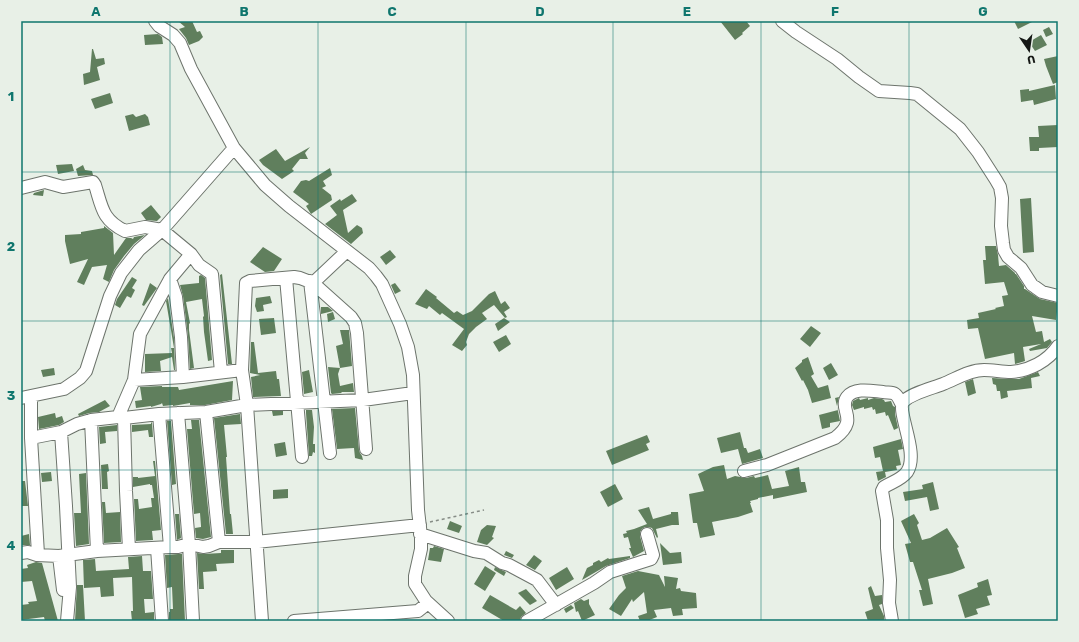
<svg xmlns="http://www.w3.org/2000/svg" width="1079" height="642" font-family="Rubik,sans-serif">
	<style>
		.building { fill: #607f5d }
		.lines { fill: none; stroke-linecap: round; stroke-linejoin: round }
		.minor-casing { stroke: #6d746c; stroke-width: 14 }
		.path { stroke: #868c86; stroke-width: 1.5; stroke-dasharray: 3 3; stroke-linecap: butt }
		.minor { stroke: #fff; stroke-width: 12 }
		.grid { fill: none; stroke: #0f766e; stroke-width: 1; stroke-opacity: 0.55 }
		.neatline { fill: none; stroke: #0f766e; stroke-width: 1.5 }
		.grid-label { font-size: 13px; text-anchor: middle; font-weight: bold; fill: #0f766e }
	</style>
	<rect width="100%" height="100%" fill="#e8f0e7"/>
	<path class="building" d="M178 21H192L197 32 200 31 203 37 199 41 189 45 186 38 179 29 185 27Z
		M720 21H746L750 26 742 33 743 34 735 40Z
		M1014 21H1034L1018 29Z
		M1049 27 1053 34 1046 37 1043 30Z
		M158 34 162 37 163 44 145 45 144 35Z
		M1041 35 1047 45 1035 51 1029 42Z
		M92 49H93L96 59 104 58 105 64 97 67 100 80 84 85 83 74 90 72Z
		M1058 56V82L1053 84 1046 66 1044 59Z
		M1055 85 1056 99 1034 105 1033 100 1021 102 1020 90 1029 89V91Z
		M110 93 113 103 95 109 91 99Z
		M133 114 136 117 145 114 148 117 150 125 129 131 125 116Z
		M1058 125V147L1039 148V151H1030L1029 137H1039L1038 126Z
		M310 147 305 153 308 159H300L292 169 294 171 282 179 263 165 259 160 276 149 285 161Z
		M72 164 74 171 58 174 56 165Z
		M83 165 85 170 92 171 93 175 78 176 76 169Z
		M330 168 332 175 323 181 326 186 322 188 331 195 332 200 311 214 306 206 309 204 293 192 301 181 306 180 309 181Z
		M44 190 43 196 33 195 34 193Z
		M352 194 357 201 343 210 348 233 357 225 362 228 363 233 351 244 325 224 337 215 330 206 340 199 341 201Z
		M1031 198 1034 252 1023 253 1020 199Z
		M151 205 161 217 157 221 146 220 141 213Z
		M104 226 113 233 114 255 126 238H131L133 239 134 237 145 235 134 244 124 256 114 270 109 282 103 279 107 265 92 267 84 285 77 282 88 259 70 264 65 241V235L81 234V232L104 228Z
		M985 246H996L998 255 999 266 1006 265 1015 273V274H1016L1024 286V289H1025L1040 299 1058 303 1056 320 1032 316 1036 332 1042 331 1044 342 1050 339 1052 342 1047 348 1030 351 1029 349 1041 344 1023 347 1025 361 1022 362 1015 364 1014 353 985 359 978 328 968 329 967 320 979 318 978 313 996 309 995 308 1004 306 1002 296 1008 295 1004 282 985 284 983 260H986Z
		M263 247 282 259 274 271 265 272 250 262Z
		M390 250 396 257 386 265 380 257Z
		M222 274 232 364H228L220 275Z
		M201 275 205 278 212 360 208 361 204 332 203 317 204 316 202 299 186 302 190 323 189 324V330L194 368 190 369 188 336 183 296 180 285 199 283V276Z
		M132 277 137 280 132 288 135 290 131 298 127 296 120 308 115 305 117 299Z
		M150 283 157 288 144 306 142 305Z
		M395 283 401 291 395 294 391 285Z
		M426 289 437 297 436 298 454 313 457 311 463 315 472 311 489 294 495 291 501 304 505 301 510 308 504 312 507 317 505 318 494 305 482 313 487 319 476 327 469 334 466 342 467 345 462 351 452 345 464 329 442 313 440 315 429 306 427 309 415 304Z
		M270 296 272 303 263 305 264 311 257 312 255 306 256 298Z
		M168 298 174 338 175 370H174L172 357 160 361 161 371 145 372V354L172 353 171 348H174L166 301Z
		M321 307H328L333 311 321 314Z
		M333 312 335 319 328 322 327 314Z
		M274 318 276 333 261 335 259 319Z
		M504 318 510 322 498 331 495 324Z
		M811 326 821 333 810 347 800 339Z
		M340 330H349L352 366 340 368 336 346 343 344Z
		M506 335 511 344 499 352 493 342Z
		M251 342H254L258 373 276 371 277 379H279L281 396 253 397 251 377 260 375 250 373Z
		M808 357 814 374 811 376 818 388 828 385 831 398 812 403 808 390 803 380 802 381 795 368 802 362V360Z
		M831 363 838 375 829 380 823 368Z
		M328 367 340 368 338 374 340 386 353 383 354 392H341L342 393 332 394 331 393Z
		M54 368 55 375 43 377 41 370Z
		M309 370 313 392 304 394 302 372Z
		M1038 372 1040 376 1031 378 1032 388 1007 391 1008 397 1001 399 1000 391H997L996 385 993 384 992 378 1007 379H1019Z
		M973 379 976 393 968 396 965 382Z
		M233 381 232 400 205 405H190V403L173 406V405L163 406 162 403 161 404 151 407V406L136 408 135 401 142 400 140 387 162 386V387H178L179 390Z
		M839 397 837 406 840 421 830 423V427L822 429 819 415 838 410 835 398Z
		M859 398 860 400 868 398V400L874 398 882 399 884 400 885 402 891 401 893 406 895 407V414L898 428 894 430 888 415 886 416 885 412 876 414 875 409 873 410 872 407 864 409V407L854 410 852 405 853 401Z
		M105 400 110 406 99 412 89 413 79 416 78 414Z
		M355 408 359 450 360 453 362 456 363 460 355 458 354 448 337 449 332 409Z
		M306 410H312L314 427 313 444H315V453L313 452 312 456H309L306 413Z
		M272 411H283V415L273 416Z
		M55 413 56 418 62 416 64 422 59 425 39 429 38 417Z
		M240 414 241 424 224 425 227 457H226L227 471 230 514H231L233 534H226L214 418Z
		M191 420H199L211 537 203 539 196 538 195 528 201 527V526L200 513 194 514 187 429H192Z
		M167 421H171L176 484 172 485Z
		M152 422 153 437H149L148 430 132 432V425L151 424V423Z
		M117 425V431L105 432 106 443 100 444 99 427Z
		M740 432 744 448H746L748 453 760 449 763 458 742 464 738 449 721 453 717 438Z
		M647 435 650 442 646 444 649 450 612 465 606 451Z
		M901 439 903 449 898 450 901 465 896 466 897 470 885 472 886 477 878 481 876 472 883 471 880 457 875 458 873 447Z
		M285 442 287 455 276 457 274 444Z
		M153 461H155L161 530 152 531 153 540 136 541 134 499H138L139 509 152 507 151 498H154L152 485H150V484L133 487V477H138V478L155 476Z
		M108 464 109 471 107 472 108 489H102L101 465Z
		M724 465 727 479 735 476 746 478 754 476 755 478 768 475 772 489 789 486 785 471 799 467 801 482H805L807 492 773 499V495L758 498V499L750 501 751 503H750L753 512 738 517 712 522 715 535 700 538 697 523H693L689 494 704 491 698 474 713 467Z
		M51 472 52 481 42 482 41 473Z
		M86 473 89 544 76 546 74 513H81L79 474Z
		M21 481H25L28 506H21Z
		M933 482 939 509 930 511 927 497 905 501 903 492 923 489 922 485Z
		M615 484 623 499 608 507 600 492Z
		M288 489V498L273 499V490Z
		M102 502H105L106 513 120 512 121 542 104 543Z
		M649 507 653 519 671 514V512H678L679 525H672L656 529 658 537 657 538 652 528 648 527H645L642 529 640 532V536L644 551 633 557 629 548H631L628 537 624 538 623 534 627 533 626 531 634 529 647 524 638 510Z
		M175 514H179L181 538 177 540Z
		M914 514 919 523 917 525 922 540 930 538 947 528 959 547 957 548 965 568 952 573 928 579 933 604 923 606 919 590H922L913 562H910L905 544 911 543 901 521Z
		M450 521 462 526 459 533 447 529Z
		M487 525 496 526 492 537 494 538 487 545 477 542 481 530Z
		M29 534 30 545H21V536Z
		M660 543 670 553 681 552 682 563 663 565Z
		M434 546 444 549 441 562 428 560 430 548H433Z
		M221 550H234V563L216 564 217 571 203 572 204 589H199L197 553 204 554 221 553Z
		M506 551 514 555 512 558 504 555Z
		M178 554H182L185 621H169V612H170V609H173L172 587 167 588 165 555Z
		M534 555 542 561 535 570 526 565Z
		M142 556 143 571H151L153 599H144L145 613 154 612V621H148V620L132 621 131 611H133L132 577 113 578 114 596 101 597 100 587 84 588 83 560 95 559 96 571 129 569 128 557Z
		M630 556V558L606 566 582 580 587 568 593 565V563L599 560 601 562 608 558 609 559Z
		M36 562 42 563 58 621H45L44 617 21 620V605L29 604 28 602 37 601 32 581 21 582V569L28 568 27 565Z
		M485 566 496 573 485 591 474 584Z
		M495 567 506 572 504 576 494 570Z
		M567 567 574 579 556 590 549 578Z
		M638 571 659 575 665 587 664 576 678 578 676 589 680 588 681 591 696 593 697 608 682 609 683 615 673 616 671 608 654 610 657 617 647 621H640L638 616 647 613 644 592 633 602 632 599 621 616 609 609 619 595 626 588 622 576Z
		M988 579 992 595 987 596 990 605 976 609 978 614 965 618 958 595 978 587 977 583Z
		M77 585H83L85 621H75Z
		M871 586 875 596 882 595V604L879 605 884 616V621H868L865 612 873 609 868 588Z
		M526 589 537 601 530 605 518 593Z
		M490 595 516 610 520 606 526 613 521 617 520 621H504L482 608Z
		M581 599 584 601 589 599V604L595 615 582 621 578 611 576 612 574 603Z
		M571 605 574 608 566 613 564 609Z"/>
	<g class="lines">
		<defs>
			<path id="minor" d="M155 21 159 26 173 35 180 43 191 69 234 148 265 185 289 206 369 268 376 276 382 284 400 324 408 347 413 375 418 510 421 536V549L415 576V584L426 601 448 621
				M782 21 796 32 837 59 859 77 879 91 910 93 917 94 960 129 978 152 996 180 1000 187 1002 198 1001 226 1003 243 1004 250 1008 257 1021 268 1032 285 1035 287 1042 292 1058 296
				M21 188 45 182 63 187 93 182 95 185C102 207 102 220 125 231L145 227 162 230 191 254 199 265 212 274 221 372
				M286 278 302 457
				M170 279 176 297 181 337 183 377
				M310 281 330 453
				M313 283 351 317 355 323 357 333 366 449
				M134 380 183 377 242 370
				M31 396V438L61 432 77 424 91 420 118 417 124 418 159 414 206 412 247 405 363 400 413 393
				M21 398 64 389 80 378 86 371 110 296 121 273 139 250 162 230 234 148
				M206 412 219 542
				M178 413 189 544 193 621
				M159 414 170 547
				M118 417 134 380 140 334 170 279 191 254
				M124 418 126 491 129 549
				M91 420 97 551
				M61 432 66 506 70 587 67 621
				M31 438 38 554
				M744 471 767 465 835 438C860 419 838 410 847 397 855 387 872 391 883 392 887 393 892 392 895 394 898 396 900 401 902 405
				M420 534 474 551 486 553 502 563 509 565 537 580 556 605
				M157 548 162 621
				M21 553 28 552 37 555 59 556 97 551 170 547H178L189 544 203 547 209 546 219 542H256L420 525
				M59 556 63 590
				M262 621 247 405 242 370 246 283 250 281 294 277 300 278 313 283 347 251
				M294 621 418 611 428 603
				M527 621 594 583 610 572 651 559 653 555 647 534
				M892 621 889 603 890 580 887 548V520L882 491 884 487C892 482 901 480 907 472 920 453 895 410 904 401 912 393 933 388 943 384 956 379 969 370 984 370 993 370 1002 372 1011 372 1029 371 1048 361 1058 346"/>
		</defs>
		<use href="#minor" class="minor-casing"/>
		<path class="path" d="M430 522 484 510"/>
		<use href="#minor" class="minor"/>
	</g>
	<path class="grid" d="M170 21V621M318 21V621M466 21V621M613 21V621M761 21V621M909 21V621M21 172H1058M21 321H1058M21 470H1058"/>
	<rect width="1079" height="642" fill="none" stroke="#e8f0e7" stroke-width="44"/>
	<g transform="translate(1029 50) rotate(167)" stroke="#e8f0e7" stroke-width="3" paint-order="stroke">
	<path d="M0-3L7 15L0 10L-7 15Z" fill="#151815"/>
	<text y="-6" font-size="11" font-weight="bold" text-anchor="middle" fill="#151815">U</text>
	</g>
	<rect x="22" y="22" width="1035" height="598" class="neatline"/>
	<g class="grid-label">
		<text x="96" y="16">A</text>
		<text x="244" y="16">B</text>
		<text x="392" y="16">C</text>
		<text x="540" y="16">D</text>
		<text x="687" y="16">E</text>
		<text x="835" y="16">F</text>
		<text x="983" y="16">G</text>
		<text x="11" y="101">1</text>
		<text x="11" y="251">2</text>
		<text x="11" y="400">3</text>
		<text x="11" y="550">4</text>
	</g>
</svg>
